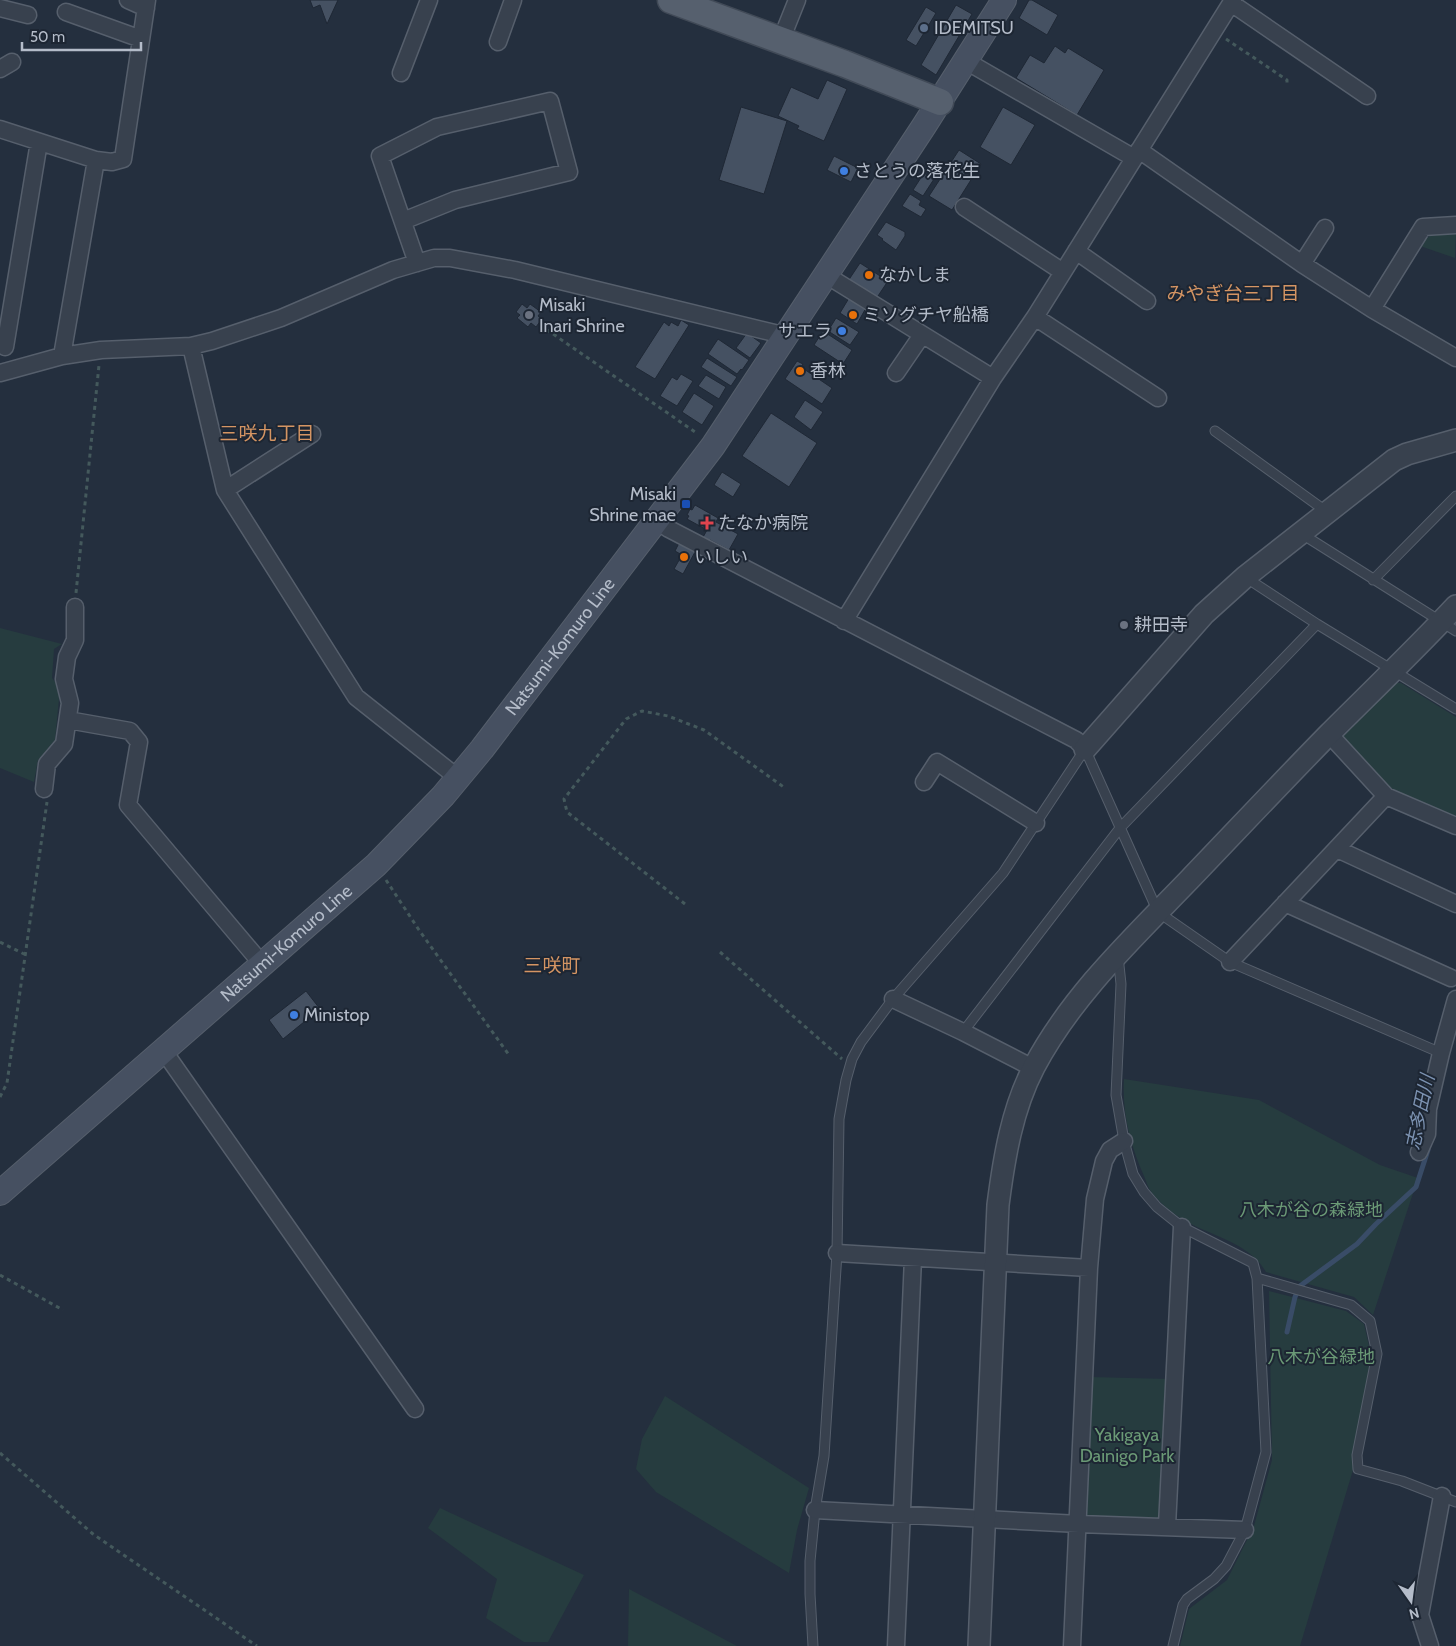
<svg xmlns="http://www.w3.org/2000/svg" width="1456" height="1646" font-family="Cabin,'Noto Sans JP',sans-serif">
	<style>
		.green { fill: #263c3f }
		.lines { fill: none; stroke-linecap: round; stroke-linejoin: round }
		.stream { stroke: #394c67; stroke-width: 5 }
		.building { fill: #455162; stroke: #1f2835 }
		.service-casing { stroke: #565f6c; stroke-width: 11 }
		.minor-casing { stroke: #565f6c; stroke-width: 19 }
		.tertiary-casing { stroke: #565f6c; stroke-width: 24 }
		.secondary-casing { stroke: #565f6c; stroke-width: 26 }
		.primary-casing { stroke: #414a57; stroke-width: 29 }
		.path { stroke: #44595c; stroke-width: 3; stroke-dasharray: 4 4; stroke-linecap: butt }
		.service { stroke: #38414e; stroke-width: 9 }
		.minor { stroke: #38414e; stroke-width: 16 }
		.tertiary { stroke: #38414e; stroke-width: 21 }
		.secondary { stroke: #465061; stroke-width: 24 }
		.primary { stroke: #56606e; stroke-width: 26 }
		.service-dot { fill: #5c6f8a; stroke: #1d2633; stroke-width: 2 }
		.shop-dot { fill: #3f7fe0; stroke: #1d2633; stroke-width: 2 }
		.food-dot { fill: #e8710a; stroke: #1d2633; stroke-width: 2 }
		.worship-dot { fill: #6b7280; stroke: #1d2633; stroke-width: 2 }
		.transit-dot { fill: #1a4fb4; stroke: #1d2633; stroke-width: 2 }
		.health-dot { fill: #e0444e; stroke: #1d2633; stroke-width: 2 }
		.labels { text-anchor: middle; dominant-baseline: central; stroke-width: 4; stroke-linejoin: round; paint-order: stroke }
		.poi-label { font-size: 18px; fill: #b4bcc9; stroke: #1d2633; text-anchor: start }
		.street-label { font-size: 18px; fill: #b4bcc9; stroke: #1d2633 }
		.park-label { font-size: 18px; fill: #6b9a76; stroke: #1d2633 }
		.neighbourhood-label { font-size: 19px; fill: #d59563; stroke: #1d2633 }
		.water-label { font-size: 19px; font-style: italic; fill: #7c92b1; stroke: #1d2633 }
	</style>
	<rect width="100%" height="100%" fill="#242f3e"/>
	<path class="green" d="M1456 232 1455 258 1420 246C1430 231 1440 233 1456 232Z
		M0 628 62 644 54 649 52 678 60 688 55 740 38 760 34 782 0 768Z
		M1391 683H1401L1456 717V821L1386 788 1343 743 1342 735Z
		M1124 1079 1259 1100 1380 1165 1418 1178 1373 1315 1354 1297 1266 1272C1252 1247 1221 1238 1197 1227 1180 1219 1163 1207 1152 1193 1148 1188 1146 1181 1144 1176 1130 1145 1122 1113 1124 1079Z
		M1269 1291 1346 1311 1364 1324 1371 1355 1353 1470 1300 1646H1180L1189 1609 1227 1580 1254 1526 1272 1460Z
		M1090 1377 1169 1379 1163 1515 1157 1521 1089 1518 1085 1512Z
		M665 1396 809 1488 797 1530 789 1573 656 1492 636 1469 642 1439Z
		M440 1508 584 1575 548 1642H524L486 1618 497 1579 428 1528Z
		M629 1589 737 1646H628Z"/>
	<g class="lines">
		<path class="stream" d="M1287 1332 1295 1297 1300 1286 1357 1244 1376 1224 1416 1187 1428 1150"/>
	</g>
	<path class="building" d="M310 0H338L327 24 320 5 313 8Z
		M1029 0H1032L1058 15 1047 35 1019 18Z
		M956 5 972 14 936 75 921 65Z
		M926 7 936 13 916 46 906 40Z
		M1055 46 1065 53 1068 48 1104 70 1077 115 1016 78 1030 55 1044 63Z
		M827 80 847 89 824 141 797 129 799 126 778 116 791 87 818 99Z
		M741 107 787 121 764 194 719 180Z
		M1003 107 1035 125 1011 165 980 147Z
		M959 150 981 164 952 210 929 196Z
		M834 156 858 168 851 182 827 170Z
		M924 173 934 179 923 196 913 190Z
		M910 194 921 201 919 205 926 209 921 217 902 206Z
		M886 222 905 232V236L896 250 882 240 883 239 877 235Z
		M860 263 888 281 876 299 848 281Z
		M849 298 866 308 857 324 840 313Z
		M522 304 527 308 530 304 541 312 538 316 542 319 536 327 531 323 528 327 517 318 520 315 516 312Z
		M836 318 859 332 850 345 828 331Z
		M681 320 689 325 655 379 635 367 664 322 669 326 671 322 678 326Z
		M823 331 852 350 843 364 814 345Z
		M747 333 761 343 750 358 736 348Z
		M718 339 749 360 742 370 741 369 737 374 708 354Z
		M707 358 737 377 731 386 701 367Z
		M797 361 803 364 801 367 832 388 822 404 785 379Z
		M681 374 693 381 677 406 660 396 672 377 677 380Z
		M706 375 726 387 719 399 698 386Z
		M694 393 714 406 702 425 682 412Z
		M805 400 823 412 811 430 794 417Z
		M771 413 817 443 789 487 742 456Z
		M722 472 741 484 733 497 714 485Z
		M695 505 718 518 716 522 738 534 729 550 710 540 709 542 702 539 707 530 687 519 689 516 687 515 690 509 692 510Z
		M679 543 695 552 683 574 674 569 682 555 675 551Z
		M306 991 320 1009 283 1039 269 1020Z"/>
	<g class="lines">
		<defs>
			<path id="service" d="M1215 431 1327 512
				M1302 534 1456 631
				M1245 577 1317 624 1456 709
				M1373 580 1456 496
				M1085 749 1158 912 1230 962 1441 1053
				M1118 956 1121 984 1116 1095 1124 1141 1133 1174 1144 1192 1157 1207 1182 1227 1253 1263 1257 1278 1266 1452 1245 1530 1226 1566 1214 1579 1187 1599 1183 1605 1173 1646
				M963 1032 1120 828 1317 624
				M1257 1278 1351 1305 1370 1321 1377 1354 1357 1455 1358 1469 1402 1481 1456 1502
				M813 1646 810 1594V1561L815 1510 824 1456 837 1253 839 1119 846 1080 852 1059 861 1042 893 999 1003 873 1085 749"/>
			<path id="minor" d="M128 0 146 8
				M1231 3 1367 96
				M0 8 28 15
				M66 12 141 39
				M781 40 797 0
				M498 42 513 0
				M966 61 1134 158
				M0 69 12 62
				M401 73 429 0
				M0 129 96 160 112 162 123 159 147 0
				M1139 150 1302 264 1372 309 1456 358
				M964 207 1063 272
				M403 221 455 200 569 172 550 101 437 127 380 156 417 263
				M1076 251 1147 301
				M1302 264 1325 228
				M826 275 993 378
				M1372 309 1423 227 1456 225
				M1035 317 1158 398
				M191 346 225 490 356 697 458 778
				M5 347 39 142
				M62 356 96 160
				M0 373 62 356 101 350 191 346 212 341 281 318 393 270 434 258H450L515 270 787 336
				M896 373 922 335
				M225 490 312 434
				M657 521 669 529 1076 740 1085 749
				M844 621 993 378 1035 317 1233 0
				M68 720 130 731 139 742 128 805 262 964
				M1329 734 1386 796 1456 826
				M924 782 937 762 1036 823
				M44 789 47 764 64 744 70 703 64 679 67 657 75 640V607
				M1337 849 1456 904
				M1285 903 1451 978
				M1230 962 1386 796
				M893 999 963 1032 1033 1068
				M163 1050 415 1409
				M1419 1152 1427 1134 1428 1109 1441 1053 1456 999
				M837 1253 1089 1268
				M815 1510 1079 1524 1245 1530
				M1167 1526 1182 1227
				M896 1646 913 1258
				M1072 1646 1089 1268 1095 1199 1104 1161 1110 1150 1124 1141
				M1430 1646 1420 1615 1442 1496"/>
			<path id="tertiary" d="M1085 749 1204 614 1245 577 1394 460 1407 454 1456 440
				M979 1646 998 1205C1004 1158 1012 1109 1034 1067 1072 995 1133 938 1189 880 1235 832 1281 783 1328 735 1371 692 1415 650 1456 606"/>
			<g id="secondary">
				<path id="s1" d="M0 1193 376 865 443 796 482 749 713 446 924 126 1004 0"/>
			</g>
			<path id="primary" d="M671 0 845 64 940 102"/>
		</defs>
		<use href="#service" class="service-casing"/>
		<use href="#minor" class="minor-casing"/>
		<use href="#tertiary" class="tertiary-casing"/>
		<use href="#secondary" class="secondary-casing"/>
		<use href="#primary" class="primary-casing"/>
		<path class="path" d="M1226 39 1287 80V86
			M540 325 698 434
			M76 593 99 365
			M386 880 419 930 509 1055
			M685 904 567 812 564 799 626 719 642 711 668 716 704 730 785 788
			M0 942 26 955
			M720 952 842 1059
			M0 1097 7 1083 47 802
			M0 1275 63 1310
			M0 1453 93 1534 257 1646"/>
		<use href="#service" class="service"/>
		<use href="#minor" class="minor"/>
		<use href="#tertiary" class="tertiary"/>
		<use href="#secondary" class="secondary"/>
		<use href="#primary" class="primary"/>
	</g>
	<circle class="service-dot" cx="924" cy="28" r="5"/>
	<g class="shop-dot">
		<circle cx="844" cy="171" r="5"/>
		<circle cx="842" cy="331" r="5"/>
		<circle cx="294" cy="1015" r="5"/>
	</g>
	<g class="food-dot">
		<circle cx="869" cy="275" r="5"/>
		<circle cx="853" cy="315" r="5"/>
		<circle cx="800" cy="371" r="5"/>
		<circle cx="684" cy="557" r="5"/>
	</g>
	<g class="worship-dot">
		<circle cx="529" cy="315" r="5"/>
		<circle cx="1124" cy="625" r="5"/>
	</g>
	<rect class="transit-dot" x="681" y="499" width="10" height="10" rx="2.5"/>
	<path class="health-dot" d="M704.5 515.5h5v5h5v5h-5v5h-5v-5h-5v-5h5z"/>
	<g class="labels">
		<g class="poi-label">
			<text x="934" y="28">IDEMITSU</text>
			<text x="854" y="171">さとうの落花生</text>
			<text x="879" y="275">なかしま</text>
			<text x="539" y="305">Misaki<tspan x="539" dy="21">Inari Shrine</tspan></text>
			<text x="863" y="315">ミソグチヤ船橋</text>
			<text x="832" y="331" text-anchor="end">サエラ</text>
			<text x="810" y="371">香林</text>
			<text x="676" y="494" text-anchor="end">Misaki<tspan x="676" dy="21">Shrine mae</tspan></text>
			<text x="718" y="523">たなか病院</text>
			<text x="694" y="557">いしい</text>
			<text x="1134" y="625">耕田寺</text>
			<text x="304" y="1015">Ministop</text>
		</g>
		<g class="street-label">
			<text stroke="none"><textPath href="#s1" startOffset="785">Natsumi-Komuro Line</textPath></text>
			<text stroke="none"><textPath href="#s1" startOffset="380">Natsumi-Komuro Line</textPath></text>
		</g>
		<g class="park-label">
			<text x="1311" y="1210">八木が谷の森緑地</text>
			<text x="1321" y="1357">八木が谷緑地</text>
			<text x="1127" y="1435">Yakigaya<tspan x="1127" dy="21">Dainigo Park</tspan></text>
		</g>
		<g class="neighbourhood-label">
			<text x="1233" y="293">みやぎ台三丁目</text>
			<text x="267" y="433">三咲九丁目</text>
			<text x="552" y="965">三咲町</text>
		</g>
		<g class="water-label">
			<text transform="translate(1420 1112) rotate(-78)">志多田川</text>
		</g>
	</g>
	<g transform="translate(1411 1601) rotate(166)" stroke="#1d2633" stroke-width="4" paint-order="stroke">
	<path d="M0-4L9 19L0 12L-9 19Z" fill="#b4bcc9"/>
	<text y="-8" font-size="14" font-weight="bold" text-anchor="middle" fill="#b4bcc9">N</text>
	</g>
	<path d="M22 42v8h119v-8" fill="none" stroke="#b4bcc9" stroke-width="2.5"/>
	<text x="30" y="42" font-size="15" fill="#b4bcc9" stroke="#1d2633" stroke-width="4" paint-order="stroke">50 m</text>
</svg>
